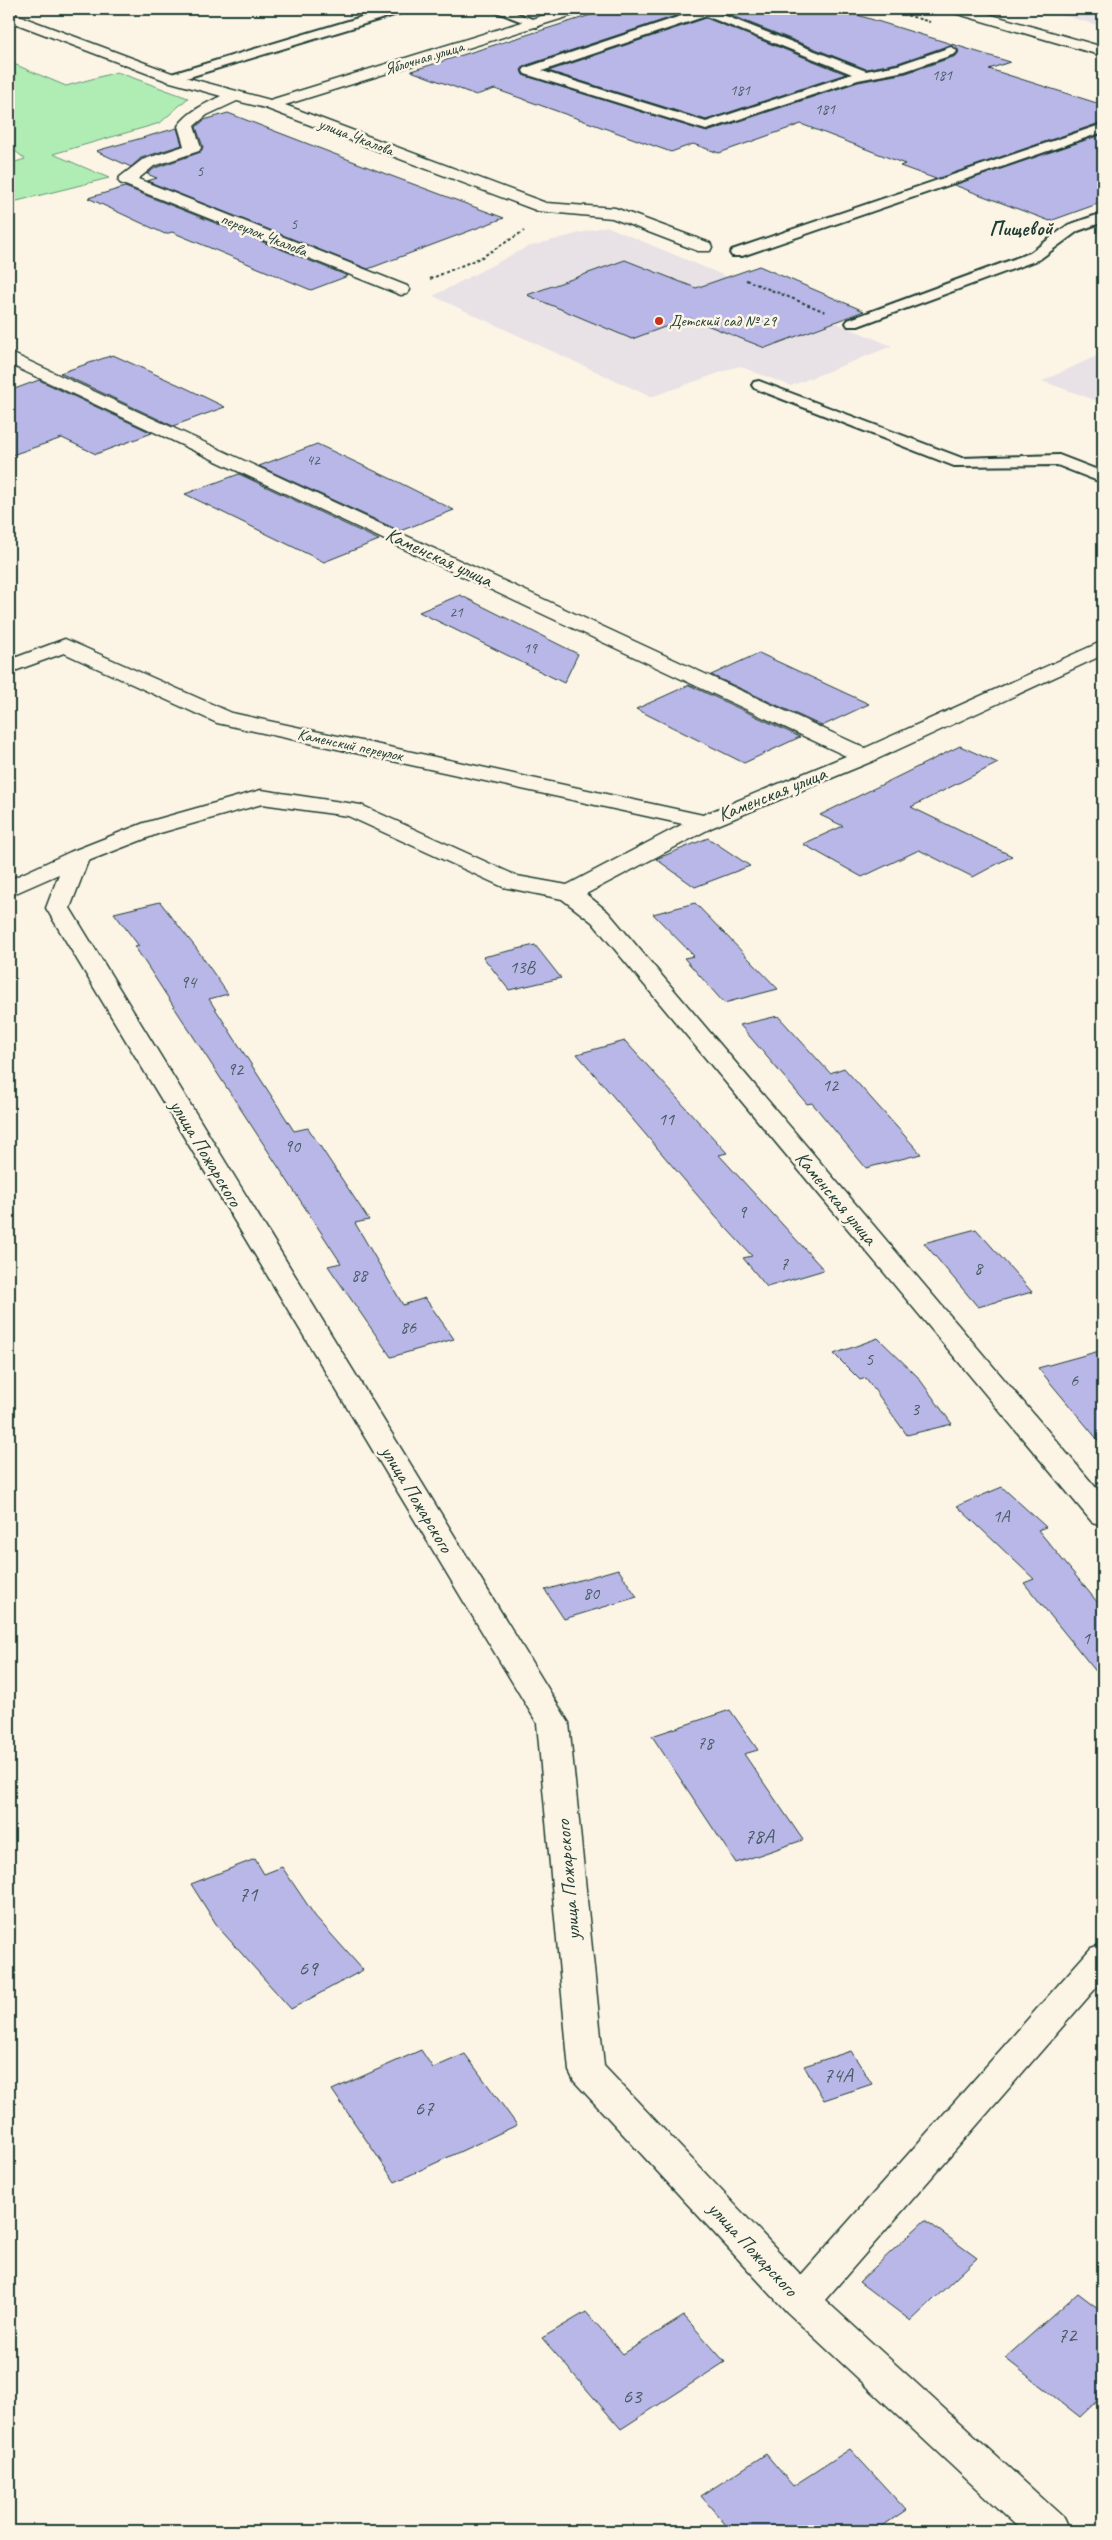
<svg xmlns="http://www.w3.org/2000/svg" width="1112" height="2540" font-family="Caveat,sans-serif">
	<style>
		.built { fill: #e8e2e6 }
		.green { fill: #afedb5; stroke: #679574 }
		.building { fill: #b9b7e8; stroke: #1f3d34 }
		.lines { fill: none; stroke-linecap: round; stroke-linejoin: round }
		.lane-casing { stroke: #1f3d34; stroke-width: 4 }
		.street-casing { stroke: #1f3d34; stroke-width: 3 }
		.secondary-casing { stroke: #1f3d34; stroke-width: 3 }
		.path { stroke: #1f3d34; stroke-width: 2; stroke-dasharray: 3 2.5; stroke-linecap: butt }
		.lane { fill: #fcf5e5; fill-rule: evenodd }
		.street { fill: #fcf5e5; fill-rule: evenodd }
		.secondary { fill: #fcf5e5; fill-rule: evenodd }
		.poi-dot { fill: #c8321e; stroke: #fcf5e5; stroke-width: 2 }
		.labels { text-anchor: middle; dominant-baseline: central; stroke-width: 5; stroke-linejoin: round; paint-order: stroke }
		.far-number-label { font-size: 15px; fill: #465c61 }
		.far-street-label { font-size: 16px; fill: #1f3d34; stroke: #fcf5e5 }
		.far-poi-label { font-size: 16px; fill: #1f3d34; stroke: #fcf5e5; text-anchor: start }
		.number-label { font-size: 18px; fill: #465c61 }
		.street-label { font-size: 20px; fill: #1f3d34; stroke: #fcf5e5 }
		.far-district-label { font-size: 21px; font-weight: bold; fill: #1f3d34; stroke: #fcf5e5 }
		.near-number-label { font-size: 21px; fill: #465c61 }
	</style>
	<rect width="100%" height="100%" fill="#fcf5e5"/>
	<filter id="ink" filterUnits="userSpaceOnUse"><feTurbulence type="fractalNoise" baseFrequency=".02" numOctaves="2"/><feDisplacementMap in="SourceGraphic" scale="10" xChannelSelector="R" yChannelSelector="G"/><feConvolveMatrix kernelMatrix="1 2 1 2 8 2 1 2 1" color-interpolation-filters="sRGB"/></filter>
	<g filter="url(#ink)">
		<path class="built" d="M1041 9H1103V27L1100 26Z
			M606 226 892 346 791 386 739 366 651 397 433 296 527 247Z
			M1103 353V403L1042 381Z"/>
		<path class="green" d="M9 62 66 86 117 72 188 98 160 123 53 154 109 178 9 203V164L25 159 9 146Z"/>
		<path class="building" d="M610 9H697L524 66 521 70 523 75 707 132 858 82 906 73 956 56 959 52 950 45 898 63 866 69 722 12 725 9H838L1010 62 989 69 1103 105V122L936 179 900 166 905 164 801 124 719 153 693 144 671 152 495 89 476 95 411 71Z
			M706 18 846 74 706 120 548 71Z
			M228 113 386 174 504 218 368 269 147 181 157 178 147 174 155 168 201 152 203 147 196 127 204 120Z
			M177 128 182 145 141 158 131 167 96 151Z
			M1103 134V202L1050 221 954 185Z
			M125 187 348 276 311 290 172 232 165 234 88 198Z
			M625 260 696 288 759 266 864 311 765 348 689 318 632 339 527 295Z
			M113 355 188 389 225 407 173 426 60 373Z
			M39 380 152 433 96 454 62 438 9 456V391Z
			M317 444 400 483 454 510 400 531 259 466Z
			M239 474 379 540 324 562 185 494Z
			M460 595 578 654 564 683 419 612Z
			M759 653 869 704 822 726 711 675Z
			M689 685 800 737 744 763 636 709Z
			M960 746 998 763 911 807 1012 856 973 877 919 850 862 877 803 844 843 826 820 815Z
			M708 838 750 866 695 887 656 859Z
			M160 902 196 948 228 994 209 999 294 1131 308 1128 369 1220 355 1223 403 1305 425 1298 454 1339 391 1357 328 1266 341 1263 135 947 139 946 114 913Z
			M695 903 778 989 724 1003 684 958 694 956 653 914Z
			M535 945 561 978 509 990 483 957Z
			M778 1016 830 1073 844 1068 921 1154 866 1168 812 1103 807 1104 740 1025Z
			M625 1041 727 1153 719 1155 824 1270 767 1287 743 1258 752 1256 715 1216 577 1054Z
			M976 1229 1032 1292 978 1307 924 1243Z
			M878 1338 918 1377 952 1424 907 1435 866 1378 860 1380 834 1354Z
			M1103 1350V1446L1038 1368Z
			M1002 1487 1046 1527 1038 1530 1103 1609V1680L1024 1583 1034 1579 957 1506Z
			M618 1569 637 1597 564 1619 545 1590Z
			M730 1710 758 1750 744 1754 803 1840 736 1863 652 1736Z
			M255 1859 264 1874 282 1867 315 1916 363 1970 291 2009 218 1927 191 1884Z
			M421 2050 433 2068 465 2054 517 2125 395 2182 332 2090Z
			M851 2051 872 2084 824 2100 804 2066Z
			M925 2220 977 2258 911 2321 859 2282Z
			M1078 2293 1103 2312V2395L1080 2417 1005 2358Z
			M586 2312 623 2354 684 2316 725 2362 621 2429 542 2338Z
			M850 2449 906 2510 875 2531H731L701 2496 766 2454 793 2486Z"/>
		<g class="lines">
			<defs>
				<path id="lane" d="M388 9H406L404 12 176 81H168L166 78 168 75Z
					M489 9H506L543 23 537 27 533 26Z
					M702 9H723L718 13 866 71 898 65 951 47 957 51 955 54 905 71 858 80 706 130 525 74 523 71 525 68ZM706 16 852 74 706 122 542 71Z
					M1103 124V132L742 256H732L730 253 732 250Z
					M1103 213V222L1078 231 1040 259 858 326H848L846 323 848 320 1030 253 1068 225Z
					M759 381 962 458 1059 455 1103 472V483L1057 465 954 466 754 388 752 385 754 382Z"/>
				<path id="street" d="M564 9H585L583 12 285 105 546 203 615 208 710 243 712 247 710 251H698L612 218 538 211 265 108 237 101 207 115 194 126 201 148 199 151 154 166 138 179 407 286 410 290 407 294 401 295 120 183 118 180 120 177 142 160 184 146 178 126C189 111 205 104 221 96L167 81 9 21V12L177 75 270 100Z
					M9 352 865 748 1103 641V655L873 761 713 827 586 894 608 912 1103 1496V1525L1092 1522 592 922 562 899 503 887 348 816 262 804 160 833 88 861 70 908 569 1723 604 2066 801 2275 1091 1948 1103 1944V1980L825 2300 1064 2518 1070 2531H1022L787 2312 574 2081 569 2071 537 1723 46 908 59 874 9 896V880L70 852 144 823 261 790 361 805 517 876 567 885 683 824 217 723 64 653 9 673V660L65 639 232 713 703 815 846 756 9 364Z"/>
				<path id="secondary" d="M949 9H971L1103 47V56L951 12Z"/>
			</defs>
			<use href="#lane" class="lane-casing"/>
			<use href="#street" class="street-casing"/>
			<use href="#secondary" class="secondary-casing"/>
			<path class="path" d="M886 9 930 22
				M430 279 482 257 524 231
				M746 280 826 312"/>
			<use href="#lane" class="lane"/>
			<use href="#street" class="street"/>
			<use href="#secondary" class="secondary"/>
		</g>
	</g>
	<circle class="poi-dot" cx="659" cy="321" r="5"/>
	<g class="labels">
		<g class="far-number-label">
			<text x="942" y="75">181</text>
			<text x="740" y="90">181</text>
			<text x="825" y="109">181</text>
			<text x="200" y="171">5</text>
			<text x="294" y="224">5</text>
			<text x="313" y="460">42</text>
			<text x="456" y="612">21</text>
			<text x="530" y="648">19</text>
		</g>
		<g class="far-street-label">
			<text transform="translate(424 58) rotate(-17)">Яблочная улица</text>
			<text transform="translate(356 137) rotate(21)">улица Чкалова</text>
			<text transform="translate(264 235) rotate(22)">переулок Чкалова</text>
			<text transform="translate(350 745) rotate(12)">Каменский переулок</text>
		</g>
		<g class="far-poi-label">
			<text x="669" y="321">Детский сад № 29</text>
		</g>
		<g class="number-label">
			<text x="522" y="967">13В</text>
			<text x="188" y="982">94</text>
			<text x="235" y="1069">92</text>
			<text x="830" y="1085">12</text>
			<text x="666" y="1119">11</text>
			<text x="292" y="1146">90</text>
			<text x="742" y="1212">9</text>
			<text x="784" y="1264">7</text>
			<text x="978" y="1268">8</text>
			<text x="359" y="1275">88</text>
			<text x="408" y="1327">86</text>
			<text x="869" y="1359">5</text>
			<text x="1074" y="1380">6</text>
			<text x="915" y="1409">3</text>
			<text x="1001" y="1516">1А</text>
			<text x="591" y="1593">80</text>
			<text x="1086" y="1638">1</text>
			<text x="705" y="1743">78</text>
		</g>
		<g class="street-label">
			<text transform="translate(439 557) rotate(25)">Каменская улица</text>
			<text transform="translate(772 794) rotate(-22)">Каменская улица</text>
			<text transform="translate(206 1153) rotate(59)">улица Пожарского</text>
			<text transform="translate(836 1198) rotate(50)">Каменская улица</text>
			<text transform="translate(417 1499) rotate(59)">улица Пожарского</text>
			<text transform="translate(568 1880) rotate(-95)">улица Пожарского</text>
			<text transform="translate(753 2249) rotate(47)">улица Пожарского</text>
		</g>
		<g class="far-district-label">
			<text x="1021" y="228">Пищевой</text>
		</g>
		<g class="near-number-label">
			<text x="759" y="1836">78А</text>
			<text x="248" y="1894">71</text>
			<text x="308" y="1968">69</text>
			<text x="838" y="2075">74А</text>
			<text x="424" y="2108">67</text>
			<text x="1067" y="2335">72</text>
			<text x="632" y="2396">63</text>
		</g>
	</g>
	<rect width="1112" height="2540" fill="none" stroke="#fcf5e5" stroke-width="30"/>
	<rect x="15" y="15" width="1082" height="2510" fill="none" stroke="#1f3d34" stroke-width="2" filter="url(#ink)"/>
</svg>
